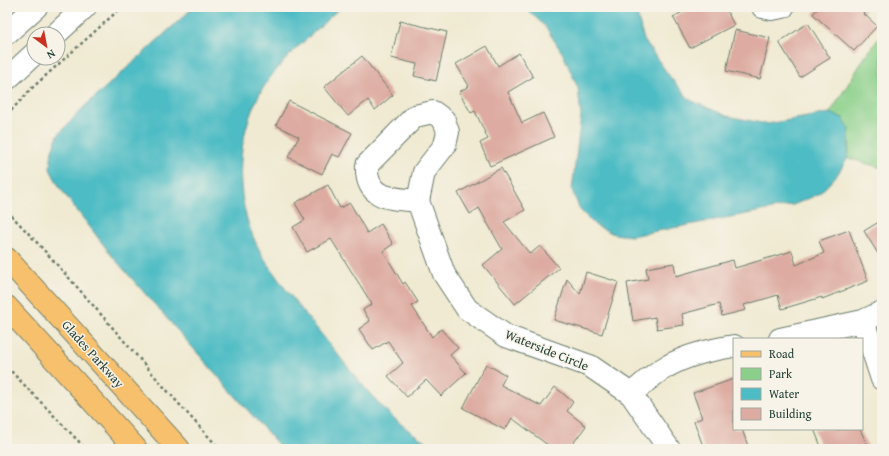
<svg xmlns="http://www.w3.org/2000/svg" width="889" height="456" font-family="'Gentium Book Plus',serif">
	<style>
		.green { fill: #8ad08a; stroke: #54865f }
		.water { fill: #4dbcc4; stroke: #367c7c }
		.building { fill: #ddaba1 }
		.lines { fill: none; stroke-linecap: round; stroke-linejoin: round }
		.minor-casing { stroke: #687a6b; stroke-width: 24 }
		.major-casing { stroke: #687a6b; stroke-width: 24 }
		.path { stroke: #687a6b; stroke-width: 2.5; stroke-dasharray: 3 3; stroke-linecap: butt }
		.minor { stroke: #fff; stroke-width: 22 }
		.major { stroke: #f7c06c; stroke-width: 22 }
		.labels { text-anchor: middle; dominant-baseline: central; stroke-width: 3; stroke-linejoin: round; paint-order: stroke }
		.street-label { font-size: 13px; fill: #1f3d34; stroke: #f7f3e8 }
	</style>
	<rect width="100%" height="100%" fill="#f7f3e8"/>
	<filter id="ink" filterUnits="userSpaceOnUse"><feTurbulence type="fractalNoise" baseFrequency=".025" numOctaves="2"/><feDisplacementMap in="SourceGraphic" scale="8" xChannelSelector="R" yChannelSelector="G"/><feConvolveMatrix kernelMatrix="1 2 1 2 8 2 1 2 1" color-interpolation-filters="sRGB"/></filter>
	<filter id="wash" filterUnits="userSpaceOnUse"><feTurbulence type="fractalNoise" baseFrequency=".012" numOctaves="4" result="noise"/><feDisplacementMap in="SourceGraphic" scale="16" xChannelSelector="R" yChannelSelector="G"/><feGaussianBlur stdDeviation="0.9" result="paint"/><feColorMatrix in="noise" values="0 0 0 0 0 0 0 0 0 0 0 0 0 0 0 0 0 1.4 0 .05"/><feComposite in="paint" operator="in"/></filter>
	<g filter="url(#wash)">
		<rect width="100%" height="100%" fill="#f0ead2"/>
		<path class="green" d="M882 34V168L848 158 850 144 830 113 865 57Z"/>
		<path class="water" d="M194 7H342L333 14C314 33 290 52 273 74 233 124 230 203 264 258 282 287 305 313 326 340 354 374 382 414 420 438 427 443 436 445 444 449H282L112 256 60 188 50 169 52 150 58 135 84 107Z
			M524 7H635L644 40 670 77 690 100 727 116 767 124 830 113 843 118 849 129 848 158 837 175 819 194 793 205 631 236 614 234 595 225 580 210 572 190 581 116 578 88 563 54 545 26Z"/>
		<g id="blocks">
			<path class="building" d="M692 7H725L734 25 690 48 673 17Z
				M819 7H867L863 13 877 26 854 51 813 14Z
				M400 21 447 32 436 81 414 76 417 64 391 58Z
				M808 23 830 58 800 77 779 42Z
				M735 30 770 38 760 79 726 71Z
				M487 46 498 66 519 53 533 77 508 92 522 123 543 113 554 137 490 166 480 143 488 139 475 111 471 113 459 92 469 86 456 64Z
				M362 56 393 95 375 110 368 100 348 116 324 87Z
				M289 101 352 133 339 157 332 154 322 174 288 157 299 137 276 125Z
				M501 168 525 210 504 222 530 254 540 246 559 268 515 304 483 265 502 249 479 208 470 214 458 193Z
				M328 185 340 208 350 203 367 233 381 224 393 244 383 251 403 284 405 282 418 302 412 306 432 337 441 329 458 348 450 355 466 373 441 396 426 380 407 397 388 376 403 363 388 341 373 350 359 329 370 321 363 310 372 304 331 239 307 252 293 227 305 220 295 203Z
				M882 220V260L864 231Z
				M849 230 868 281 822 299V297L782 309 778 295 744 305 746 310 722 316 719 304 682 314 684 325 657 329 655 317 633 321 627 283 648 279 646 268 674 263 676 276 733 260 735 268 792 251 796 265 824 253 819 241Z
				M586 272 618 282 602 334 554 320 567 279 580 294Z
				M486 364 506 375 501 385 541 406 555 387 573 402 567 411 586 426 569 449H553L512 418 505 430 463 408Z
				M734 379V429H742L749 449H704L694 421 702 418 693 393Z
				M814 429H860L869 449H822Z"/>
		</g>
	</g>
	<g filter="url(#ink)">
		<use href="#blocks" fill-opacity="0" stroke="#687a6b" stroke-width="1"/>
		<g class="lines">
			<defs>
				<path id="minor" d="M763 7 772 9 783 7
					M7 33 36 7
					M56 34 85 7
					M7 79 34 54
					M418 201C391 198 365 200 367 165L415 116 433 112 444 120 448 132 445 145 424 172 418 201 444 274 467 309 506 336 590 366 631 394 669 449
					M863 321 882 379
					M780 339 863 321 882 312
					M631 394C642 385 653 374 666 367 687 355 710 350 734 346"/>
				<path id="major" d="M7 259 179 449
					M7 307 136 449"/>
			</defs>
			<use href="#minor" class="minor-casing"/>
			<use href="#major" class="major-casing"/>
			<path class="path" d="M7 115 32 88 122 7
				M7 211C81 287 147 371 220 449
				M7 367 86 449"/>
			<use href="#minor" class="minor"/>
			<use href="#major" class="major"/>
		</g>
	</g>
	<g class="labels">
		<g class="street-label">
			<text transform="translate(547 350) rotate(22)">Waterside Circle</text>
			<text transform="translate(93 354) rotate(48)">Glades Parkway</text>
		</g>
	</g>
	<rect width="889" height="456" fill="none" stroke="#f7f3e8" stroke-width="24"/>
	<rect x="733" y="338" width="130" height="92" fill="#f7f3e8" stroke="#a1aaa0"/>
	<rect x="741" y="351" width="20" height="6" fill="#f7c06c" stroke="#a1aaa0"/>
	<text x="769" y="358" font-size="12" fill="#1f3d34">Road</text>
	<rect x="741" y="368" width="20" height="12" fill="#8ad08a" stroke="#a1aaa0"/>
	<text x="769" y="378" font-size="12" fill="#1f3d34">Park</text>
	<rect x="741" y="388" width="20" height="12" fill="#4dbcc4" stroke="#a1aaa0"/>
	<text x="769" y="398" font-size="12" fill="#1f3d34">Water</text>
	<rect x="741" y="408" width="20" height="12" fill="#ddaba1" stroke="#a1aaa0"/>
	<text x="769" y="418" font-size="12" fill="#1f3d34">Building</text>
	<g transform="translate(46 46) rotate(148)"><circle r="19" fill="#f7f3e8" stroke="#a1aaa0"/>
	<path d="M0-3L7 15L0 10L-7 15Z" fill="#c8321e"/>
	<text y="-6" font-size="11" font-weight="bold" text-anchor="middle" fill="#1f3d34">N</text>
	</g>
</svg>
